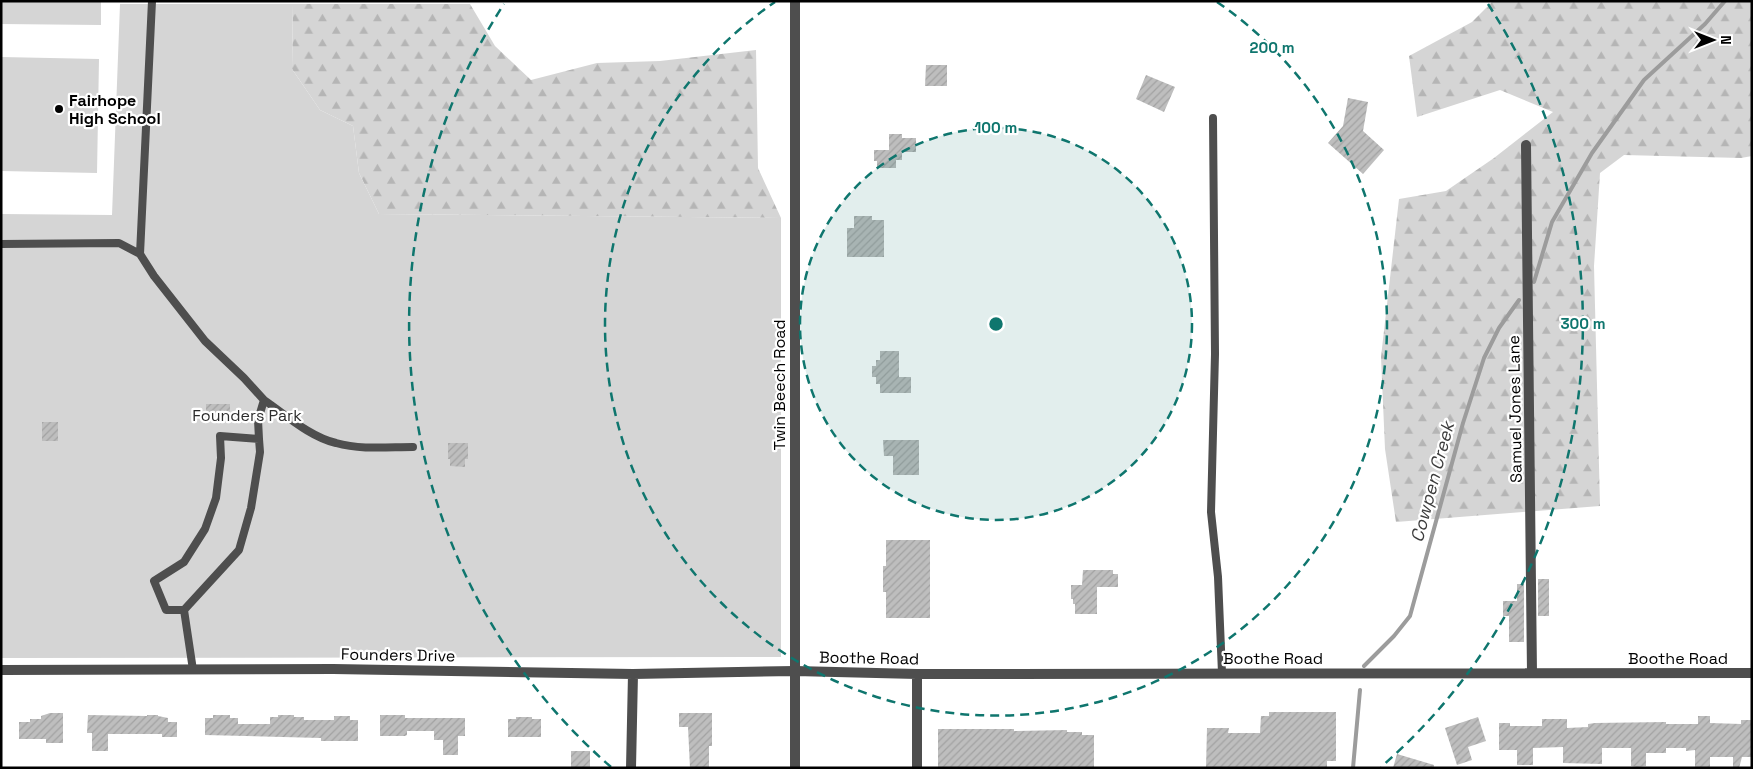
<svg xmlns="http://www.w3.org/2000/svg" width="1753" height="769" font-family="'Space Grotesk',sans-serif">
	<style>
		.forest { fill: url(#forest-firs) }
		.green { fill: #d5d5d5 }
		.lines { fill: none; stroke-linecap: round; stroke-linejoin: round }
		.stream { stroke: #9c9c9c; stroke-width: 4 }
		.building { fill: url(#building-hatch) }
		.service { stroke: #4e4e4e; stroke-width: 8 }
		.minor { stroke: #4e4e4e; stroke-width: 10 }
		.tertiary { stroke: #4e4e4e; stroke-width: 10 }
		.ring { fill: none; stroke: #0f766e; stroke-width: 2.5; stroke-dasharray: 9 6 }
		.poi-dot { fill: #000; stroke: #fff; stroke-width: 2 }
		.labels { text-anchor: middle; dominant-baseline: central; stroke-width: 4.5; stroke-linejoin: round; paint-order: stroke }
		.poi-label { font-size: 16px; font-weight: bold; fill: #000; stroke: #fff; text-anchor: start }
		.street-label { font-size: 16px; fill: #000; stroke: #fff }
		.park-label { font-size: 16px; fill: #2c2c2c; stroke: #fff }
		.water-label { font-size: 18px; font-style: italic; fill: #3d3d3d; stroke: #fff }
		.centre { fill: #0f766e; stroke: #fff; stroke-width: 2.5 }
		.ring-label { font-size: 15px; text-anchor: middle; font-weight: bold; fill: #0f766e; stroke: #fff; stroke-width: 4.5; stroke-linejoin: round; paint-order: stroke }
	</style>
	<defs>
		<pattern id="forest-firs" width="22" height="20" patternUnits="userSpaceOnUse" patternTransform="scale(1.25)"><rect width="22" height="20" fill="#d5d5d5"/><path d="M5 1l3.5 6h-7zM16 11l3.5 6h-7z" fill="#b5b5b5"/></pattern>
		<pattern id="building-hatch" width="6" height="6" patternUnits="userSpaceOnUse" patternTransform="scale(1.25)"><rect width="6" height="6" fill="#bebebe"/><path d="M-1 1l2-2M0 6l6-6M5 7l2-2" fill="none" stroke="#a2a2a2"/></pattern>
	</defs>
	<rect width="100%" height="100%" fill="#fff"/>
	<path class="forest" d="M1493 1H1752V156L1741 158 1624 155 1600 173 1594 266 1600 506 1396 522 1385 449 1381 357 1399 199 1446 191 1494 158 1553 112 1500 90 1417 117 1409 56 1472 22Z
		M293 4H470L495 46 531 80 597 63 660 61 756 50 758 168 781 218 379 214 359 173 353 126 320 110 292 69Z"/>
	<path class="green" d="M1 1H101V25L1 24Z
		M120 4H293L292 69 320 110 353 126 359 173 379 214 781 218V657L1 658V214L112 215Z
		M1 57 99 59 97 173 1 171Z"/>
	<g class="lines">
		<path class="stream" d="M1534 282 1552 222 1592 153 1644 80 1705 24 1725 1
			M1364 666 1394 636 1410 616 1463 423 1484 358 1499 328 1519 300
			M1353 768 1360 690"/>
	</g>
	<path class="building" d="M926 65H947V86H925Z
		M1146 75 1175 87 1164 112 1136 99Z
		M1348 98 1368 102 1363 131 1384 150 1363 174 1328 143 1343 126Z
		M889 134H902V138H916V152H902V160H896V168H877V161H874V150H889Z
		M854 216H872V220H884V257H847V228H854Z
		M880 351H899V377H911V393H880V384H876V377H872V366H876V360H880Z
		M206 404H230V417H206Z
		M42 422H58V441H42Z
		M883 440H919V475H893V456H884Z
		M448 443H468V459H465V467L450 466V459H448Z
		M886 540H930V618H886V592H883V566H886Z
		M1083 570H1113V574H1118V587H1097V614H1075V604H1073V599H1071V585H1082Z
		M1538 579H1549V616H1538Z
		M1517 584H1524V642H1509V616H1503V601H1517Z
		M1269 712H1336V761H1327V768H1206L1207 728H1229L1228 733H1260L1261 716H1269Z
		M50 713H63V743H46V739H19V722H30V719H41V716Z
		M679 713H712V746H709V768H690L688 727H679Z
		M88 715 147 716V715H158V716L168 718V722H177V737H162V734H108V751H92V733H87Z
		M213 715H230V718H238V724H270V717H278V715H294V717H304V720H334V716H350V720H358V741H321V738L205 735V718H213Z
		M380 715H405V718H465V736H458V755H443V740H434V731H407V735L405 736H380Z
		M1698 716H1710V723L1741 724V720H1752V757H1742L1739 768H1733V757H1710V767H1695V750L1686 751V748H1666V753H1646V766L1637 767 1631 766V748H1602V764L1563 763V747L1533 748V765H1517V750H1499V723H1510V726H1542V719H1567V728L1588 727V724L1595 723 1666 722V724H1698Z
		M516 717H532V719H541V737H508V719H516Z
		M1478 717 1486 741 1468 747 1472 760 1457 765 1445 728Z
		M938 729H1014V731L1067 730V732H1082V735H1094V768H938Z
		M571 751H590V768H571Z
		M1397 754 1434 765V768H1393Z"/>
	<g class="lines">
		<path class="service" d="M1213 118 1215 354 1211 512 1218 577 1222 673
			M1 244 119 243 140 254 154 276 205 341 244 378 264 400 258 420 259 439
			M140 254 152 1
			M264 400C286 415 310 437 336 443 361 450 388 447 413 447
			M220 436 259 439 260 452 251 508 239 550 184 610H166L154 581 184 562 205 529 216 498 221 458Z
			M184 610 193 670"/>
		<path class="minor" d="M1526 145 1532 673
			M1 670 333 669 633 674 795 671 917 674 1752 673
			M631 768 633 674
			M917 768V674"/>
		<path class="tertiary" d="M795 768V1"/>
	</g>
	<circle cx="996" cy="324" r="196" fill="#0f766e" fill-opacity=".12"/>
	<g class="ring">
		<circle cx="996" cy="324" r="196"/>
		<path d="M1217 2A391 391 0 1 1 775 2"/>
		<path d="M611 767A587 587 0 0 1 504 4M1488 4A587 587 0 0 1 1381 767"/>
	</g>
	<circle class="poi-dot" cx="59" cy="109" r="5"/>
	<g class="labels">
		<g class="poi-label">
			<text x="69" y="100">Fairhope<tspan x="69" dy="18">High School</tspan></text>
		</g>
		<g class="street-label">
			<text transform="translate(779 385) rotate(-90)">Twin Beech Road</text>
			<text transform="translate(1515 409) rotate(-91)">Samuel Jones Lane</text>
			<text transform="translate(398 655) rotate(1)">Founders Drive</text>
			<text transform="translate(869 658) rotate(1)">Boothe Road</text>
			<text x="1273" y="658">Boothe Road</text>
			<text x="1678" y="658">Boothe Road</text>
		</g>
		<g class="park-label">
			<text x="247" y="415">Founders Park</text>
		</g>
		<g class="water-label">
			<text transform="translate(1432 482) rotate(-75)">Cowpen Creek</text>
		</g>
	</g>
	<circle cx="996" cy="324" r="8" class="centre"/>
	<g class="ring-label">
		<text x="1272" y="53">200 m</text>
		<text x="996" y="133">100 m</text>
		<text x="1583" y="329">300 m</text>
	</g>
	<rect width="1753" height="769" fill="none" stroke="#000000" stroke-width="5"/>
	<g transform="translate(1713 40) rotate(90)" stroke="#ffffff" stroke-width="4" paint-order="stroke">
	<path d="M0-4L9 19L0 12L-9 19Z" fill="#000000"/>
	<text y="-8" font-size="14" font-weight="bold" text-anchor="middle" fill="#000000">N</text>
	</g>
</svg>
